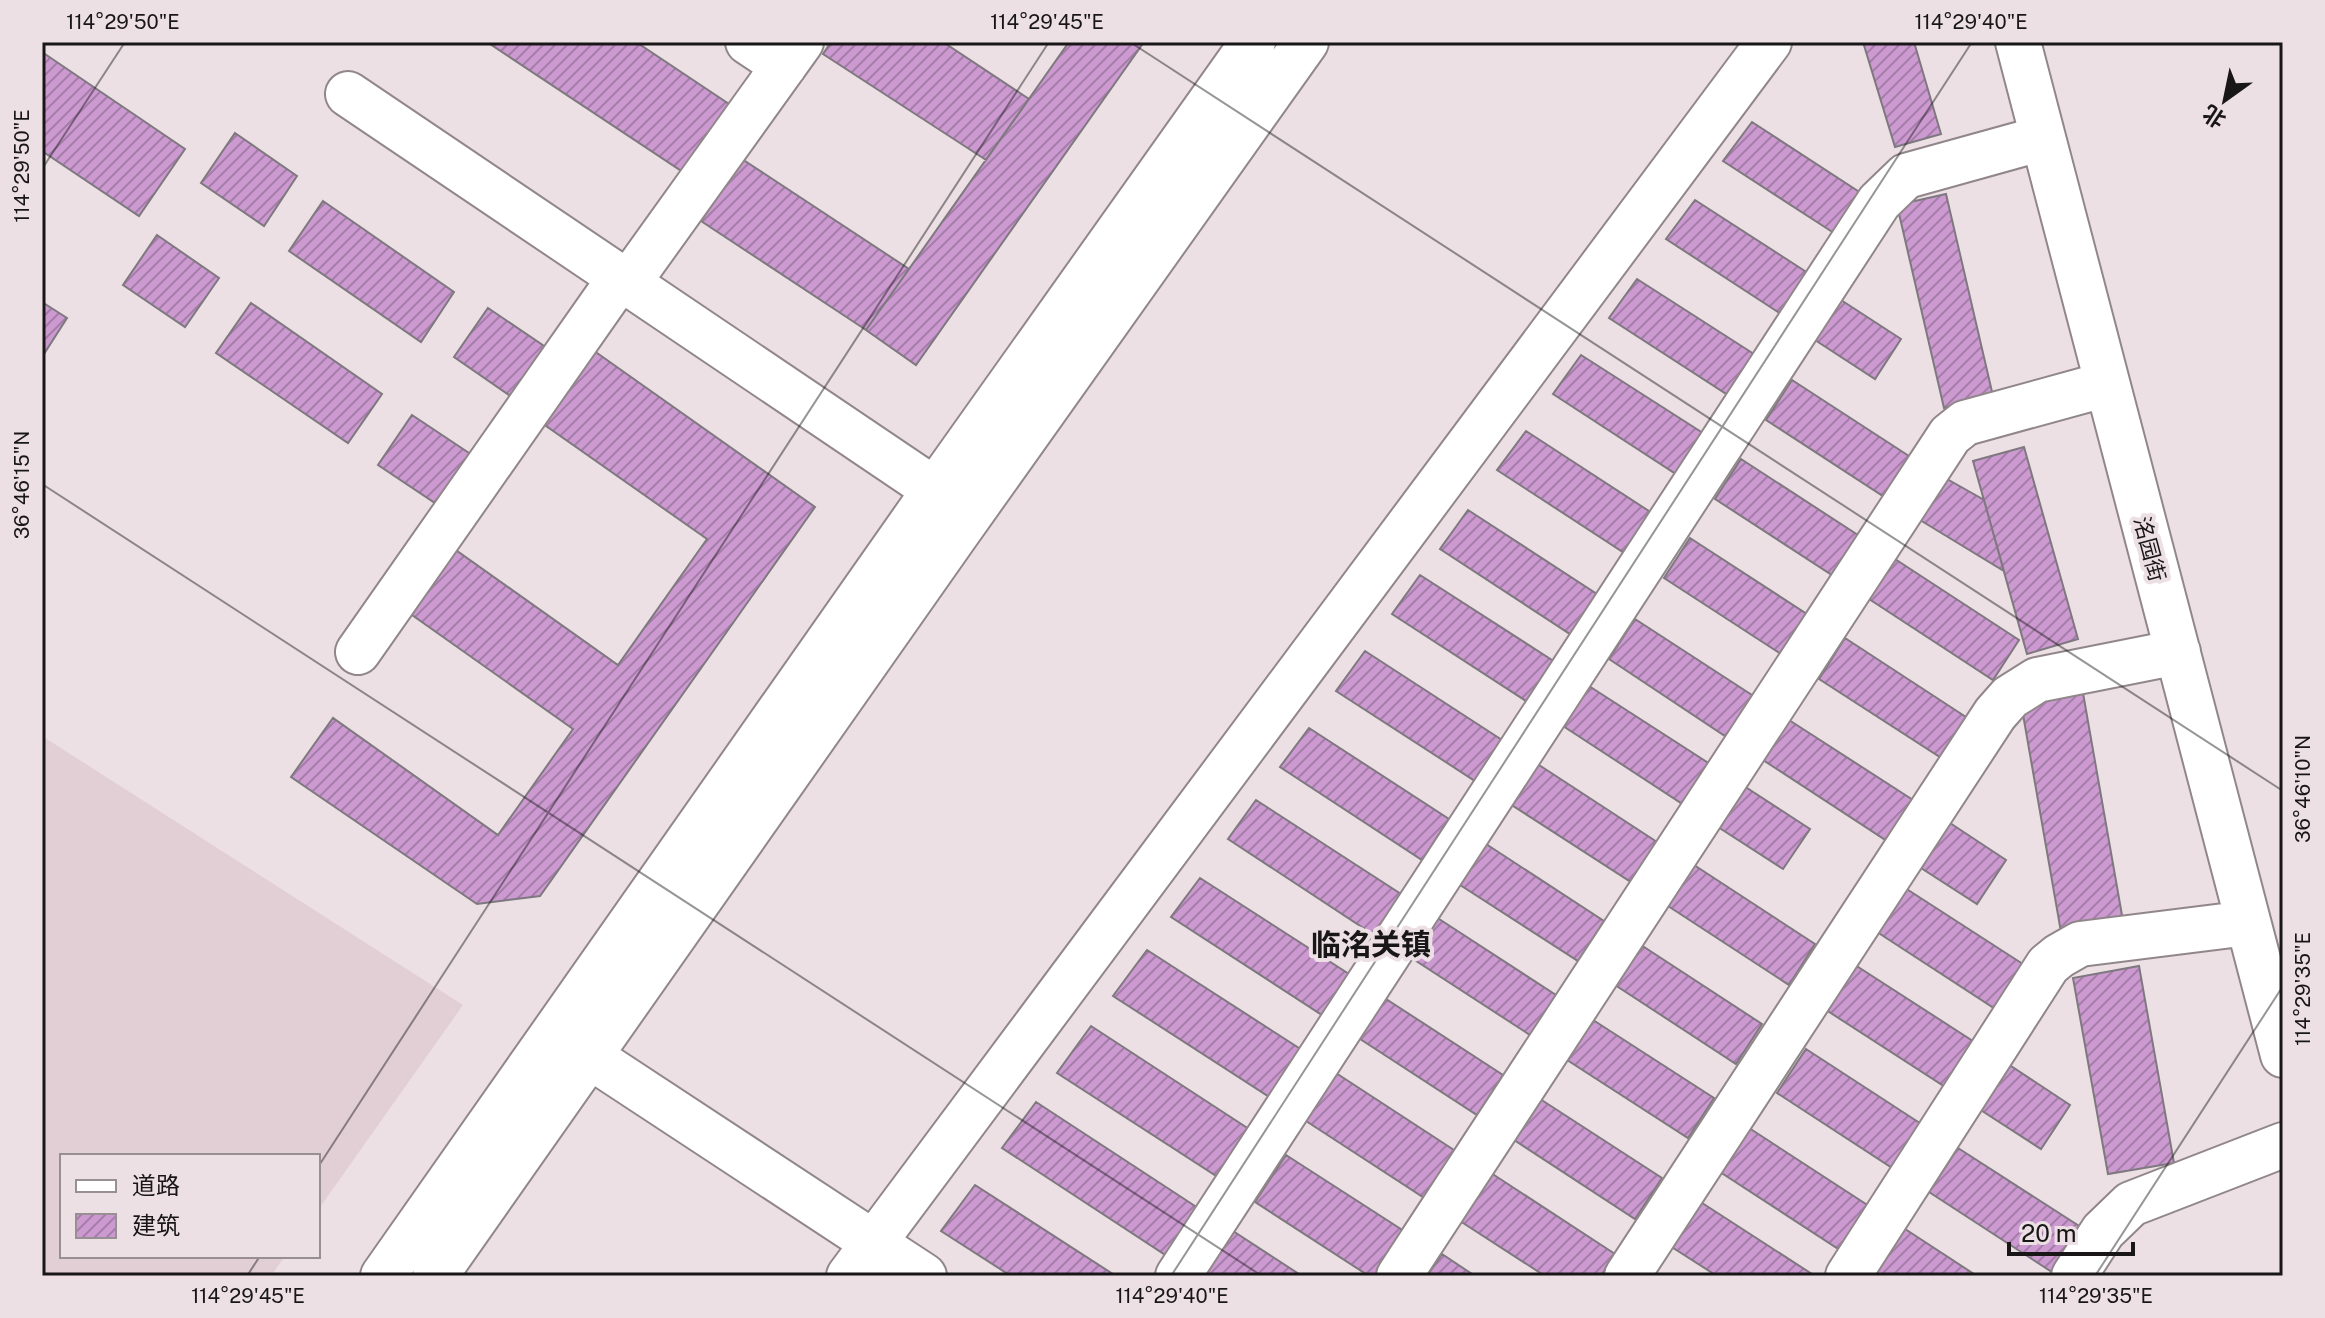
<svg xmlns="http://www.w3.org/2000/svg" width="2325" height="1318" font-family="'Public Sans','Noto Sans SC',sans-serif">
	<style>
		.built { fill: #e2cfd6 }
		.building { fill: url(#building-hatch); stroke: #7e787f; stroke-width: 2 }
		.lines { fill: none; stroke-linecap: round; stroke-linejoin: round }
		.minor-casing { stroke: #91878a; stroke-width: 48 }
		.minor { stroke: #fff; stroke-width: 44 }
		.ticks { fill: none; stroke: #191617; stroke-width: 2; stroke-opacity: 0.45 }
		.labels { text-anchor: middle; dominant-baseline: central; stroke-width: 8; stroke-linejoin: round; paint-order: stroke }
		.street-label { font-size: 22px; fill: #191617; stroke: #ece0e5 }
		.district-label { font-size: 30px; font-weight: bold; fill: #191617; stroke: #ece0e5 }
		.neatline { fill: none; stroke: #191617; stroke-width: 3 }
		.ticks-label { font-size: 20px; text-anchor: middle; fill: #191617 }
	</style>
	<defs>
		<pattern id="building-hatch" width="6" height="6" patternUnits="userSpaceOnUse" patternTransform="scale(2)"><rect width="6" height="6" fill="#cc9ad1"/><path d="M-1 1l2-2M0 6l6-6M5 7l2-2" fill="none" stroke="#a57da9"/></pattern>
	</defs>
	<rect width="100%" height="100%" fill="#ece0e5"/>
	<path class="built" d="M42 736 463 1005 318 1210V1156H62V1256H285L271 1276H42Z"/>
	<path class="building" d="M487 42H636L732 106 686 174Z
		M831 42H943L1029 99 986 160 823 54Z
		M1069 42H1144L916 365 866 330Z
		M1863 42H1914L1941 134 1895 147Z
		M42 52 185 149 139 216 42 151Z
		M1752 122 1864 195 1837 235 1723 161Z
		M235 133 297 176 264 226 201 183Z
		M742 159 909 269 866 330 701 221Z
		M1946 194 1993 396 1944 408 1897 205Z
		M1695 200 1811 275 1784 316 1666 239Z
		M323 201 454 292 421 342 289 251Z
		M157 235 219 278 185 327 123 285Z
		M1637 279 1757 356 1731 397 1609 318Z
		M1841 300 1901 339 1875 379 1815 340Z
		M42 302 67 318 42 357Z
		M251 303 382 394 348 443 216 353Z
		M488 308 550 350 516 400 454 357Z
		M590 348 815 507 540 896 477 904 291 777 333 718 498 835 573 729 405 610 450 546 618 665 707 539 539 421Z
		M1581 355 1706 435 1679 476 1553 394Z
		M1792 380 1912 458 1886 498 1766 420Z
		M412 415 475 457 441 507 378 465Z
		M1526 431 1655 515 1629 556 1497 470Z
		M2024 447 2078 639 2027 654 1973 461Z
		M1741 459 1861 537 1835 577 1715 499Z
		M1947 479 1984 500 2004 571 1920 520Z
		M1468 510 1600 596 1573 636 1440 549Z
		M1690 538 1810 616 1784 656 1664 578Z
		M1895 559 2019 640 1993 680 1869 599Z
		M1420 575 1555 662 1529 703 1392 614Z
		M1635 619 1755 697 1728 738 1609 659Z
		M1845 638 1969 719 1943 759 1819 679Z
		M1365 651 1502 740 1475 781 1336 691Z
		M1589 686 1710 764 1684 805 1563 726Z
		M2083 693 2123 921 2061 932 2021 703Z
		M1789 720 1913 800 1887 841 1763 760Z
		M1309 728 1449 819 1422 860 1280 767Z
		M1536 763 1657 842 1631 882 1510 804Z
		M1744 786 1810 829 1783 869 1718 827Z
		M1256 800 1401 894 1374 935 1228 839Z
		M1950 823 2006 860 1977 904 1921 868Z
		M1483 842 1604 921 1578 961 1457 883Z
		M1691 863 1815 944 1789 985 1665 904Z
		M1200 878 1349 974 1322 1015 1171 917Z
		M1902 886 2029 968 2000 1012 1874 930Z
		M1436 917 1556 995 1530 1035 1410 957Z
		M1638 943 1762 1024 1736 1064 1612 983Z
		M1147 950 1302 1050 1271 1098 1113 996Z
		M1852 963 1979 1045 1950 1090 1823 1008Z
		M2139 966 2174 1163 2108 1174 2073 978Z
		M1383 997 1503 1075 1477 1115 1357 1037Z
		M1590 1018 1714 1098 1688 1138 1564 1058Z
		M1091 1026 1252 1131 1221 1179 1057 1073Z
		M1806 1049 1932 1131 1903 1175 1777 1093Z
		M2005 1062 2070 1105 2041 1149 1976 1107Z
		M1336 1073 1457 1152 1426 1199 1306 1121Z
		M1537 1097 1662 1178 1635 1219 1511 1138Z
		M1036 1102 1198 1208 1167 1256 1002 1148Z
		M1746 1126 1872 1208 1843 1252 1717 1170Z
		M1958 1148 2090 1233 2058 1276 1929 1192Z
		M1286 1155 1407 1233 1378 1276H1369L1255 1202Z
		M1491 1173 1615 1254 1601 1276H1545L1460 1221Z
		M975 1185 1116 1276H1011L941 1231Z
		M1696 1199 1815 1276H1717L1667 1244Z
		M1899 1225 1977 1276H1880L1870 1270Z
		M1233 1231 1302 1276H1204Z
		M1442 1254 1475 1276H1427Z"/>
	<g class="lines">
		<defs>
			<path id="minor" d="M748 42 784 66
				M2018 42 2283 1055
				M348 94 935 490
				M628 283 801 42
				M358 652 620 278
				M565 1040 924 1276
				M383 1276 922 508 1253 42
				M435 1276 957 533 1306 42
				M849 1276 1769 42
				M1178 1276 1879 202 1906 176 2043 138
				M1399 1276 1950 435 1965 423 2107 384
				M1627 1276 1995 714 2010 697 2037 680 2178 652
				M1848 1276 2048 965 2059 956 2080 944 2248 923
				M2074 1276 2103 1231 2131 1204 2283 1145"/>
		</defs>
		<use href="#minor" class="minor-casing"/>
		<use href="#minor" class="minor"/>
	</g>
	<path class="ticks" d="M1130 42 2283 791M42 169 125 42M42 484 1262 1276M318 1167 1049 42M247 1276 260 1256M1171 1276 1972 42M2095 1276 2283 986"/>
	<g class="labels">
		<g class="street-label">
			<text transform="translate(2150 549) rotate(75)">洺园街</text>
		</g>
		<g class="district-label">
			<text x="1371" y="944">临洺关镇</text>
		</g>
	</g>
	<rect width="2325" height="1318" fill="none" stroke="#ece0e5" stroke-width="88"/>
	<rect x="60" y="1154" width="260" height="104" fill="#ece0e5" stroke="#988f93" stroke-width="2"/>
	<rect x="76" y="1180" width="40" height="12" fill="#ffffff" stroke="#988f93" stroke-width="2"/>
	<text x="132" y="1194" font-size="24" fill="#191617">道路</text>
	<rect x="76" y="1214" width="40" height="24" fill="url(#building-hatch)" stroke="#988f93" stroke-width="2"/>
	<text x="132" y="1234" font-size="24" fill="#191617">建筑</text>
	<g transform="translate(2225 100) rotate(213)" stroke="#ece0e5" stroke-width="6" paint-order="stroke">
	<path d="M0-6L14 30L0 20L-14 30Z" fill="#191617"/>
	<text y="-12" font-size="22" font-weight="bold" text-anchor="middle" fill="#191617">北</text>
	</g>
	<path d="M2009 1242v12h124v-12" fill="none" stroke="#191617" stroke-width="4"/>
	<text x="2021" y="1242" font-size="24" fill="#191617" stroke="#ece0e5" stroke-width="6" paint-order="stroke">20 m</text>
	<rect x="44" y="44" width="2237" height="1230" class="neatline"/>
	<g class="ticks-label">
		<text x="123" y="29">114°29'50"E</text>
		<text x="1047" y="29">114°29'45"E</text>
		<text x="1971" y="29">114°29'40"E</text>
		<text transform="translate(22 166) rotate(-90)" y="7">114°29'50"E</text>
		<text transform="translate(22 485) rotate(-90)" y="7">36°46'15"N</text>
		<text transform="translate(2303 789) rotate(-90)" y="7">36°46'10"N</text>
		<text transform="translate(2303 989) rotate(-90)" y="7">114°29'35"E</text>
		<text x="248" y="1303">114°29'45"E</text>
		<text x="1172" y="1303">114°29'40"E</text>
		<text x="2096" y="1303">114°29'35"E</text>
	</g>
</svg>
